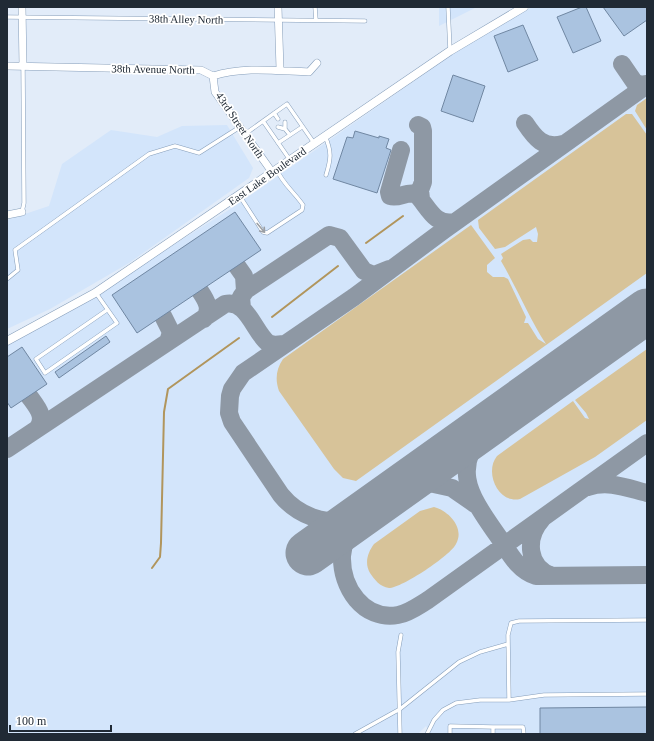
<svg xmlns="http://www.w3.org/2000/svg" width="654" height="741" font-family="Georgia,serif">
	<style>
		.built { fill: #d3e5fb }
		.green { fill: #d7c399 }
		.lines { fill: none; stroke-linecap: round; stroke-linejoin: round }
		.stream { stroke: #b1955c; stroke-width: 2 }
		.taxiway { stroke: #8e98a4; stroke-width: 18 }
		.runway { stroke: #8e98a4; stroke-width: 45 }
		.building { fill: #aac3e0; stroke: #7087a2 }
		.service-casing { stroke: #869eba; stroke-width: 4.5 }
		.minor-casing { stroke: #869eba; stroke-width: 8 }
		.tertiary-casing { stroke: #869eba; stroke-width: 9 }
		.service { stroke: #fff; stroke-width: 3.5 }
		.minor { stroke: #fff; stroke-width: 7 }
		.tertiary { stroke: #fff; stroke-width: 8 }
		.oneway { stroke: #9b9fa4 }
		.labels { text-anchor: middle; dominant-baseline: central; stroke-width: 3.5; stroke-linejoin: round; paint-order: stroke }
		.street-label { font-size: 11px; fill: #202a35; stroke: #fff }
	</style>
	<rect width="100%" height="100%" fill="#e2ecf9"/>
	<path class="built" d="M439 7H477L439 26Z
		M532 7H647V734H430L426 726 418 734H7V340L101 291 235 206 460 49Z
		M227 125 253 168 249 178 129 263 50 309 7 329V220L49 206 62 164 111 130 157 137 182 126Z"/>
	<path class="green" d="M647 98V130L635 111 637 105Z
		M626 114H632L647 135V273L356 481 343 478 334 469 279 391C275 380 276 369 283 359L471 225 495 258 487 265V272L493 277H504L508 279 526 317 524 323H528L538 339 546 344C529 318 517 288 501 261L503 258 501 254 504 252 523 240 530 239 533 242H537L538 234 536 227 505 247 495 249 479 228 478 220Z
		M647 349V420L595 457 520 499C498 504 484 472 497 456L573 401 585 418 589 419 586 413 575 400Z
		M434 507C449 511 465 528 456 544 451 555 402 588 389 588 380 587 374 579 370 573 364 563 368 552 374 544L420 511Z"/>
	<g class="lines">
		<path class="stream" d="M366 243 403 216
			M272 317 338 266
			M152 568 160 557 161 543 164 412 168 389 239 338"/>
		<path class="taxiway" d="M622 64 635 83 641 85 647 84
			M525 123C535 138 543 149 563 144
			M418 125 422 127 423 131V182L420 190 421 199
			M401 150 389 192 390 196C399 199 406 191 416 194 428 206 434 226 454 222
			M237 266 244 276 245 291
			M200 291C206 300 212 309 204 319
			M242 308 241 297 246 290 329 235 340 238 364 271 374 275 389 269
			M163 316 171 332 168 342
			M29 396C36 406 47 417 37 429
			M493 420C448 468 468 493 500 539 510 554 518 570 536 576L647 575
			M7 449 225 304C247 299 254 332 268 343L274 345 284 344
			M411 479 452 488 475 504
			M588 487C608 480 627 488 647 493
			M542 519C525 538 527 567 552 576
			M353 521C348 532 343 544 342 556 341 587 363 621 398 615 409 613 418 606 428 600L647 443
			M350 522C323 523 299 517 281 495L232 422 229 413 230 396 232 389 243 373 354 297 444 230 647 85"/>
		<path class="runway" d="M308 553 647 311"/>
	</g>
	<path class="building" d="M582 7H586L601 41 573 53 557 17Z
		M603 7H647V20L624 36Z
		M523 25 538 60 508 72 494 36Z
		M453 75 485 86 473 122 441 111Z
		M355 131 379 138V136L389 139 386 148 391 150 377 193 333 179 347 137 353 138Z
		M235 212 261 250 137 333 112 295Z
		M106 336 110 342 59 378 55 372Z
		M22 347 47 384 11 408 7 402V357Z
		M647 707V734H540V708Z"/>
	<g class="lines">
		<defs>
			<path id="service" d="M315 7 316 20
				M448 7 450 50
				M7 17 365 21
				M274 113 278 119
				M263 121 290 160
				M278 127 285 129 290 135
				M285 129V122
				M245 134 287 104 314 143
				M325 136C332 152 331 159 326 175
				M278 143 302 127
				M239 195 263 232 267 233 302 210 303 205C295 193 282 183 277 170
				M22 212 24 203 23 66
				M7 279 18 270 15 250 149 154 175 146 199 153 240 127
				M96 293 117 323 45 373 36 359 107 310
				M509 700 508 635 511 623 519 621 647 620
				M355 734 400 709 459 662 480 652 508 644
				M400 734 398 652 401 635
				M427 734 434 720 443 710 456 703 480 700H509L544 695 647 694
				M450 734V726L493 727
				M493 734V727H523L524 734"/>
			<path id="minor" d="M22 7 23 66
				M278 7 280 69
				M7 66 201 70 213 76C244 66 278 71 309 72L317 63
				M213 76 215 92 272 172
				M7 215 22 212"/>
			<path id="tertiary" d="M7 341 95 293 450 51 524 7"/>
		</defs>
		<use href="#service" class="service-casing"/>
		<use href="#minor" class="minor-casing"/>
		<use href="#tertiary" class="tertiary-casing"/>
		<use href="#service" class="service"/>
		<use href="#minor" class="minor"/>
		<use href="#tertiary" class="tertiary"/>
	</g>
	<defs><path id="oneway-shaft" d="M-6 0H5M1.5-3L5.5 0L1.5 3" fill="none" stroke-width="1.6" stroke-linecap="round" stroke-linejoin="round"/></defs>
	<use class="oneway" href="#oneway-shaft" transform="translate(261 228) rotate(50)"/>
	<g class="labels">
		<g class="street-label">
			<text transform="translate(186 19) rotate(1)">38th Alley North</text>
			<text transform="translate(153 69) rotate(1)">38th Avenue North</text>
			<text transform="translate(240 125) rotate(56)">43rd Street North</text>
			<text transform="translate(267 176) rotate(-35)">East Lake Boulevard</text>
		</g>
	</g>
	<rect width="654" height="741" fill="none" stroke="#202a35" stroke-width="16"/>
	<path d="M10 725v6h101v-6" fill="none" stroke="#202a35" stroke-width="2"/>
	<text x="16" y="725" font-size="12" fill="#202a35" stroke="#ffffff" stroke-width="3" paint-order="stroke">100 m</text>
</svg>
